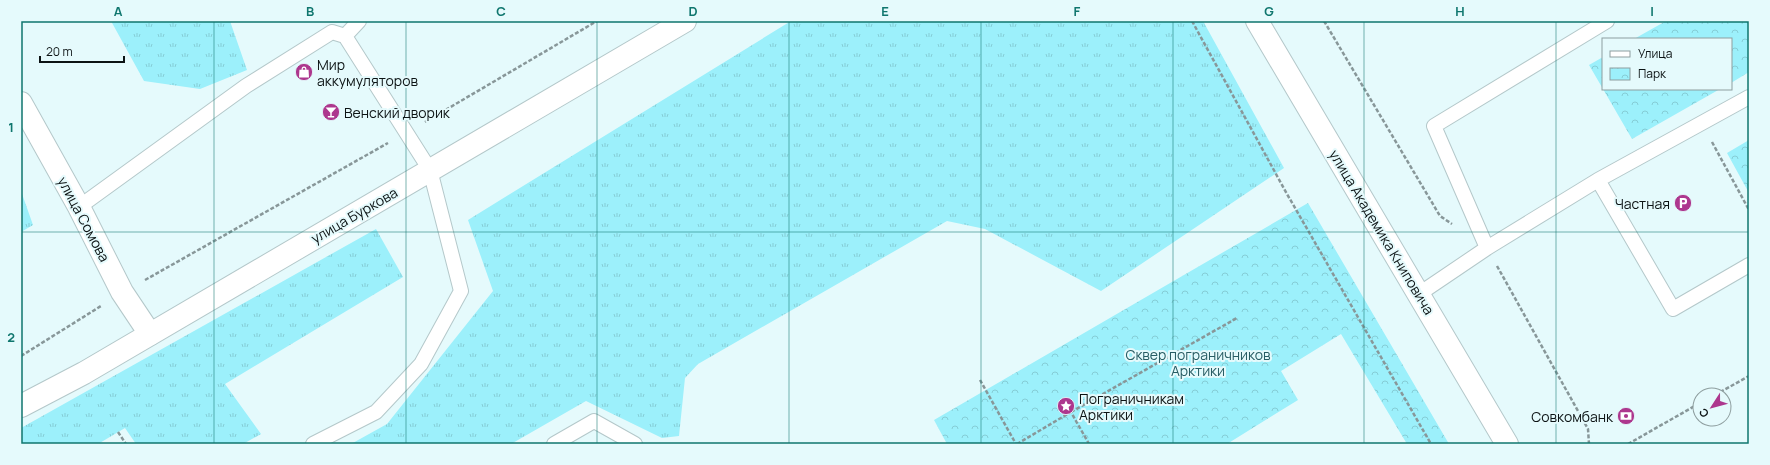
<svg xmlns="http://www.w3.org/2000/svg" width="1770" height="465" font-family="Manrope,sans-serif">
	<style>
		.grass { fill: url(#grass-tufts) }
		.park { fill: url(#park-crowns) }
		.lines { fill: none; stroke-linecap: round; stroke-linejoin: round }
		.lane-casing { stroke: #b4c8ca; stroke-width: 16 }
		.street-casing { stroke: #b4c8ca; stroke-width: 24 }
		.secondary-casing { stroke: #b4c8ca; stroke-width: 24 }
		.path { stroke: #889799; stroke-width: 2.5; stroke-dasharray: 4 2; stroke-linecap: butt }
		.lane { stroke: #fff; stroke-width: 14 }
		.street { stroke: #fff; stroke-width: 22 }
		.secondary { stroke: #fff; stroke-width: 22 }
		.grid { fill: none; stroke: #0f766e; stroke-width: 1; stroke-opacity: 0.55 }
		.labels { text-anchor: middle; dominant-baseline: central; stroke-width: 4; stroke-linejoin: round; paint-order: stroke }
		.poi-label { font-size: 14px; fill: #0c1314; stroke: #e5fafc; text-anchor: start }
		.street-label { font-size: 14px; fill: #0c1314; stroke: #e5fafc }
		.park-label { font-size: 14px; fill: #285d64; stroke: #e5fafc }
		.neatline { fill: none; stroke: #0f766e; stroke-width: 1.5 }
		.grid-label { font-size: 13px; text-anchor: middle; font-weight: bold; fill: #0f766e }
	</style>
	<defs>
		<pattern id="grass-tufts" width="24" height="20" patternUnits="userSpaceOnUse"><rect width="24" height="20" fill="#9cf0fb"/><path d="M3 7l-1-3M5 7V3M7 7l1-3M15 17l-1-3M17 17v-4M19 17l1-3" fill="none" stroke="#85cdd6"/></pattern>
		<pattern id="park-crowns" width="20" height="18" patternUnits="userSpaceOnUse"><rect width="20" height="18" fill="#9cf0fb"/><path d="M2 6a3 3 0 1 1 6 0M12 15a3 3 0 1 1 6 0" fill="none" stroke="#85cdd6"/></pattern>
	</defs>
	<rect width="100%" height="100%" fill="#e5fafc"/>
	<path class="grass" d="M111 21H230L247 70 200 89 144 81Z
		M791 21H1203L1284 168 1101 291 985 229 947 221 698 364 685 378 679 436 662 438 586 401 511 444H351L387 424 493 291 468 220Z
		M21 191 33 225 21 232Z
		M376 229 403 277 225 384 261 434 243 444H136L125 428 98 444H21V428Z"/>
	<path class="park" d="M1666 21H1749V72L1731 83V39H1634Z
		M1603 57V89L1589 65Z
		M1603 89H1720L1632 139Z
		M1749 140V193L1727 153Z
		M1308 203 1449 444H1407L1341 334 1281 371 1298 400 1227 444H947L934 420Z"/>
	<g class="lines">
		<defs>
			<path id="lane" d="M345 36 359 21
				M1598 180 1673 309 1749 265
				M79 207 246 86 332 32 345 36 430 170 461 291 421 364 376 412 313 444
				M1487 248 1434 126 1607 21
				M1419 294 1487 248 1598 180 1749 97
				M554 444 594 421 635 444"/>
			<path id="street" d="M21 103 79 207 122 292 150 334"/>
			<path id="secondary" d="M1257 21 1507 444
				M21 406 84 373 685 21"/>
		</defs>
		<use href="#lane" class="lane-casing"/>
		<use href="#street" class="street-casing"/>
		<use href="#secondary" class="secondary-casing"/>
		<path class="path" d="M1192 21 1287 194 1431 444
			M1324 21 1440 216 1452 224
			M425 122 597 21
			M1712 142 1749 210
			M1497 266 1588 429 1589 444
			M145 280 388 143
			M21 356 101 306
			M980 380 1016 444
			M1715 395 1749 376
			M1071 412 1237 318
			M118 432 126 444
			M1017 444 1071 412 1089 444
			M1628 444 1700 403"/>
		<use href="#lane" class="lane"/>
		<use href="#street" class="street"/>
		<use href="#secondary" class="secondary"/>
	</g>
	<path class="grid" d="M214 21V444M406 21V444M597 21V444M789 21V444M981 21V444M1173 21V444M1364 21V444M1556 21V444M21 232H1749"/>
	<defs>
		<symbol id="shop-disc" viewBox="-11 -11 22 22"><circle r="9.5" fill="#ad378e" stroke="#e5fafc"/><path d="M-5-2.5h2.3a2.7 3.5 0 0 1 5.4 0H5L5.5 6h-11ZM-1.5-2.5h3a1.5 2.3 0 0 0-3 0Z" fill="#fff"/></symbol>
		<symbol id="bar-disc" viewBox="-11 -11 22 22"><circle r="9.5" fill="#ad378e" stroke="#e5fafc"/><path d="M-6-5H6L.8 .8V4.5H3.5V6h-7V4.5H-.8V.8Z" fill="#fff"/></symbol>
		<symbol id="parking-disc" viewBox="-11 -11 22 22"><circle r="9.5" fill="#ad378e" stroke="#e5fafc"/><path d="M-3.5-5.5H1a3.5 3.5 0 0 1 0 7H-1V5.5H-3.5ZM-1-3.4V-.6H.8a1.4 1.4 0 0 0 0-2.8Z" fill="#fff"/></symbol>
		<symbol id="sight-disc" viewBox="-11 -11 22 22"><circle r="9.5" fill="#ad378e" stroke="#e5fafc"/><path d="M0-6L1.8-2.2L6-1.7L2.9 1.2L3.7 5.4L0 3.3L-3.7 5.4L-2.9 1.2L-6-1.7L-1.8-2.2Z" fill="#fff"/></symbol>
		<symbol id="bank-disc" viewBox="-11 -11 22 22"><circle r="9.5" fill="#ad378e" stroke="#e5fafc"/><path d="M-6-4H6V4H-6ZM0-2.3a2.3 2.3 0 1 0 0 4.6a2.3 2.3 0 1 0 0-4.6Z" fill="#fff"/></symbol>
	</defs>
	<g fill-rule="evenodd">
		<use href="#shop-disc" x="294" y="62" width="20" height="20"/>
		<use href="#bar-disc" x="321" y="102" width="20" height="20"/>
		<use href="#parking-disc" x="1673" y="193" width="20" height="20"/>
		<use href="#sight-disc" x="1056" y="396" width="20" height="20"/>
		<use href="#bank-disc" x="1616" y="406" width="20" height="20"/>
	</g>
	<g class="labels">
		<g class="poi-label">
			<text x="317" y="64">Мир<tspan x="317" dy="16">аккумуляторов</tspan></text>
			<text x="344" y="112">Венский дворик</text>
			<text x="1670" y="203" text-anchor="end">Частная</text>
			<text x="1079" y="398">Пограничникам<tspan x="1079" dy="16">Арктики</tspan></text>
			<text x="1613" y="416" text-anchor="end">Совкомбанк</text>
		</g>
		<g class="street-label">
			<text transform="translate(354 215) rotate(-30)">улица Буркова</text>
			<text transform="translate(84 219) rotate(62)">улица Сомова</text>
			<text transform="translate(1382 232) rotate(59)">улица Академика Книповича</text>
		</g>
		<g class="park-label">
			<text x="1198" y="354">Сквер пограничников<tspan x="1198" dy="16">Арктики</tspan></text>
		</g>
	</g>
	<rect width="1770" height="465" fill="none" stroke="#e5fafc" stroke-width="44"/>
	<rect x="1602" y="38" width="130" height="52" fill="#e5fafc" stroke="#8e9e9f"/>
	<rect x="1610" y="51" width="20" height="6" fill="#ffffff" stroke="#8e9e9f"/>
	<text x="1638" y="58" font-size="12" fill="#0c1314">Улица</text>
	<rect x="1610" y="68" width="20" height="12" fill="url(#park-crowns)" stroke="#8e9e9f"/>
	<text x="1638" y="78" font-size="12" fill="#0c1314">Парк</text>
	<g transform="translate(1712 407) rotate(234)"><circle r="19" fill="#e5fafc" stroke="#8e9e9f"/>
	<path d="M0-3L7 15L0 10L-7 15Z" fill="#ad378e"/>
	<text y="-6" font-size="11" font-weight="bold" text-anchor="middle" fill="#0c1314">С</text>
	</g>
	<path d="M40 56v6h84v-6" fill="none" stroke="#0c1314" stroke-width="2"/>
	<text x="46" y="56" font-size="12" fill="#0c1314" stroke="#e5fafc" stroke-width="3" paint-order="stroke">20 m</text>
	<rect x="22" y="22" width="1726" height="421" class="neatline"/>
	<g class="grid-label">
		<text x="118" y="16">A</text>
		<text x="310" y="16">B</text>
		<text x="501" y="16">C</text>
		<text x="693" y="16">D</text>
		<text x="885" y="16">E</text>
		<text x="1077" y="16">F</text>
		<text x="1269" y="16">G</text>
		<text x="1460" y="16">H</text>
		<text x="1652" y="16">I</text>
		<text x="11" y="132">1</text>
		<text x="11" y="342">2</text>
	</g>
</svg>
